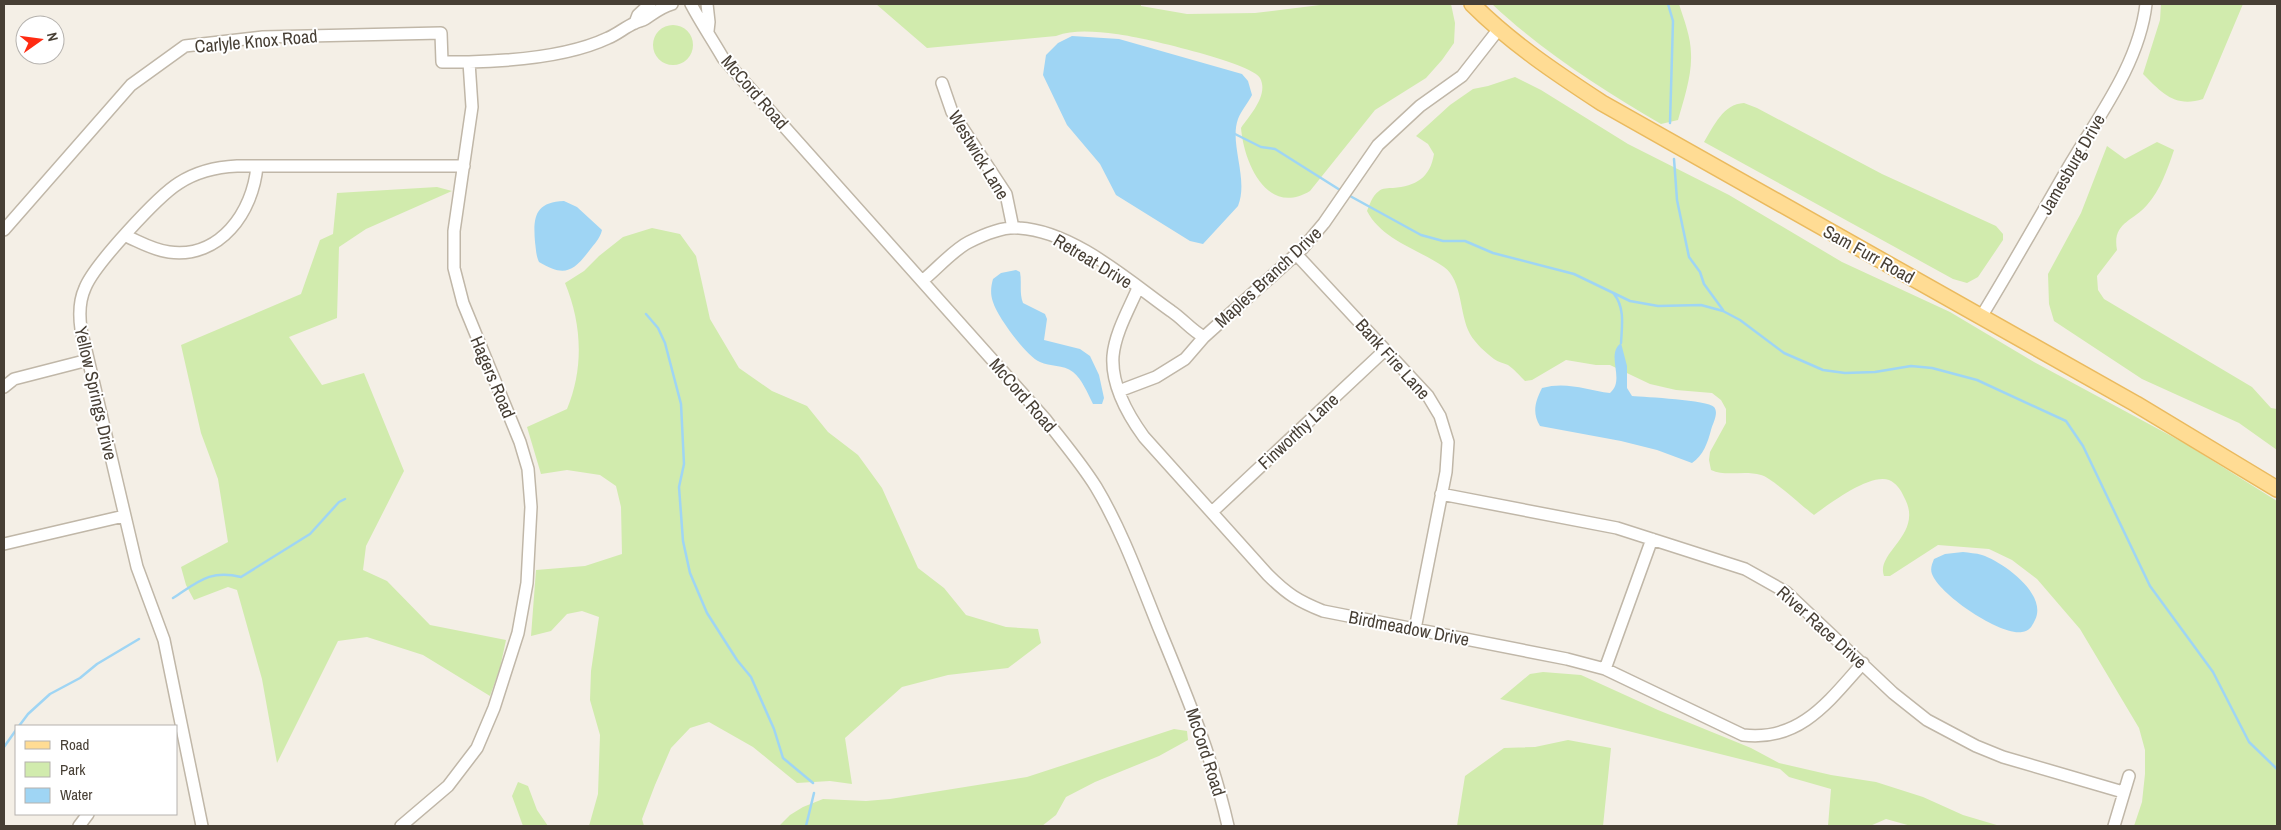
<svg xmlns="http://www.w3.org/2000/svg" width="2281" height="830" font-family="'Archivo Narrow',sans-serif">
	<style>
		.green { fill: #d1ebad }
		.water { fill: #9fd5f4 }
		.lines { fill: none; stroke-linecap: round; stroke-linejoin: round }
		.stream { stroke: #9fd5f4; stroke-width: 2.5 }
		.minor-casing { stroke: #c0b7a8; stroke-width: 14 }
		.major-casing { stroke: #eaba5e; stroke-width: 18 }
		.minor { stroke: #fff; stroke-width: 11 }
		.major { stroke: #ffdc94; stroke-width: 15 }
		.labels { text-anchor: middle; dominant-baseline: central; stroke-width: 4; stroke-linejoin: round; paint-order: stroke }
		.street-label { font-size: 18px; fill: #473f35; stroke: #fff }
	</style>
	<rect width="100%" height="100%" fill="#f4efe6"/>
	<path class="green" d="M876 4H1141V6L1187 14 1255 13 1328 4H1451L1455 23 1454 43 1442 60 1426 78 1375 110 1310 191C1267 217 1244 163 1241 128 1250 115 1269 95 1260 78 1253 63 1137 36 1116 34 1097 32 1075 29 1056 36L927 48Z
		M1492 4H1679C1684 20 1691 37 1691 54 1692 75 1684 99 1678 120L1661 124C1601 89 1542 51 1492 4Z
		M2161 4H2243L2203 99C2175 108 2162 93 2143 74L2160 20Z
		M653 45a20 20 0 1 1 40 0a20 20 0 1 1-40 0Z
		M1515 77 1541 90 1628 144 1729 195 1842 262 1950 312 2034 362 2186 444 2277 501V826H2134L2142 802 2145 774V750L2139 728 2080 629 2037 579 2012 560 1989 549 1938 545 1890 576H1884C1875 552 1925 534 1904 497 1901 490 1896 483 1889 480 1870 473 1829 504 1814 515 1802 506 1771 477 1761 475 1744 470 1726 477 1711 470L1709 460 1710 452 1726 423V409L1721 400 1712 393 1676 390 1650 384 1610 365H1596L1566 360 1532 380 1525 381C1520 376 1514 369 1508 365 1504 363 1498 362 1494 359 1486 353 1475 343 1470 334 1459 314 1463 281 1444 267 1418 249 1382 240 1367 211 1370 204 1372 196 1379 191 1382 188 1389 188 1393 188 1416 186 1430 178 1434 154L1428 144 1416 136 1450 105 1473 89 1488 86Z
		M1744 103 1757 108 1882 174 1996 226 2003 234V240L1978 277 1967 283 1953 279 1704 142C1714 126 1723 104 1744 103Z
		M2157 142 2174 150C2168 168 2160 191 2147 205 2132 222 2112 223 2117 250L2097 276 2098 290 2104 299 2252 387 2271 408 2277 409V450L2239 423 2142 379 2054 321 2049 304 2048 274 2081 213 2107 146 2125 159Z
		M437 187 452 191 366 229 339 247 337 318 289 337 322 385 364 373 404 471 366 546 363 570 387 581 430 625 506 640 500 668 490 696 423 655 367 637 338 641 277 763 262 679 237 590 228 587 194 600 186 585 181 567 228 542 218 479 201 433 181 345 301 294 320 240 333 234 337 193Z
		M652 228 680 234 696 256 710 319 739 368 772 391 807 406 828 432 858 455 882 488 918 568 944 588 966 615 1006 627 1038 629 1041 643 1008 668 948 675 902 687 845 738 852 784 830 781 797 783 753 747 709 722 690 728 671 748 655 785 642 819 644 826H589L598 794 600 735 590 700 591 671 599 617 582 611 567 614 551 631 531 636 536 570 585 566 622 554 621 507 616 486 600 475 567 470 541 474 527 427 567 409C584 368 582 324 565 283L584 271 599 256 623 237Z
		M1543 672 1581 675 1658 710 1751 748 1779 763 1831 775 1876 782 1923 797 1963 815 2000 826H1911L1886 819 1870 826H1828L1831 789 1789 777 1780 769 1500 699 1530 674Z
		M1174 729 1187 731 1188 740 1159 756 1095 782 1066 797 1056 815 1042 826H779L790 815 803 807 823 799 866 801 890 799 1027 777Z
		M1568 740 1611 748 1603 826H1457L1465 776 1504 748 1535 747Z
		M518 782 528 786 537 810 548 826H523L512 796Z"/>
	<path class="water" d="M1072 36 1119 39 1242 74 1248 81 1252 95C1248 103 1241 111 1238 119 1229 144 1249 179 1238 206L1203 244 1190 241 1116 195 1100 164 1067 125 1043 75 1046 55 1058 43Z
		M564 201 577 207 602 230C600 239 594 244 589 251 573 272 564 277 539 262 536 256 536 249 535 242 533 217 535 202 564 201Z
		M1016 270 1020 272C1022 282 1019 293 1023 303L1045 314 1047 319 1044 340 1080 349 1090 356 1099 375 1104 398 1102 404H1093C1088 394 1082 379 1073 372 1063 364 1050 367 1040 362 1026 356 997 316 993 302 990 294 991 286 993 279L1001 273Z
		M1621 343 1627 366V388L1632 396C1645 397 1708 400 1714 407 1719 413 1713 423 1711 430 1708 442 1703 456 1692 463L1657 450 1621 441 1540 426C1532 413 1535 402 1542 388 1566 381 1587 390 1610 393 1626 380 1605 355 1621 343Z
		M1963 552C1969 553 1976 553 1982 555 2003 562 2048 594 2035 620 2032 626 2030 631 2022 632 2000 636 1939 594 1932 574 1930 569 1932 564 1934 559L1945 554Z"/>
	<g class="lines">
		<path class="stream" d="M1668 4 1673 21 1670 123
			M1235 134 1261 147 1275 149 1340 190
			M1674 159 1677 200 1689 257 1700 272 1704 284 1723 310
			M1350 196 1421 235 1443 241H1465L1493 253 1574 274 1630 301 1658 306 1701 305 1723 311 1740 320 1784 353 1823 370 1845 373 1875 372 1911 366 1932 368 1977 380 2066 421 2083 446 2150 586 2213 672 2249 742 2277 769
			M1614 294C1625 308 1622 325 1621 343
			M646 314 658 328 665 343 681 404 684 464 679 487 683 541 690 573 707 613 737 660 751 677 774 729 783 758 813 783
			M173 598C198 582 210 569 241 577L310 534 339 502 345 499
			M19 726 28 714 50 694 80 678 97 664 139 639
			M4 747 16 730
			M806 826 814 793"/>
		<defs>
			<path id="minor" d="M691 4C701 23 712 39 723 58L1046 420C1063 442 1081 463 1096 487 1123 532 1141 584 1161 633 1187 696 1213 759 1228 826
				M707 4 709 22 708 31
				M635 23 638 15 650 4
				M942 83 952 112 1006 194 1013 228
				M4 230 131 85 185 46 263 37 441 33 442 62H469
				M126 236C140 242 153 250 169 252 220 259 253 212 257 166
				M1296 254 1428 396 1440 416 1448 442 1446 472 1415 629
				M922 281C936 270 953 250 969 242 983 235 1003 226 1019 228 1073 231 1129 281 1171 311 1183 319 1191 330 1204 337
				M1138 288C1129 309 1115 333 1113 356 1111 385 1128 415 1144 437L1268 575C1287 594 1298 601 1323 611L1567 659 1605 669 1743 735C1800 742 1829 701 1863 663
				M1981 317C2011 268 2039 218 2068 168 2098 117 2139 64 2146 4
				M4 387 14 379 88 360
				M1119 391 1156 377 1185 359 1204 337 1302 249 1324 223 1378 145 1420 106 1462 76 1498 30
				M1441 494 1617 528 1745 569 1786 592 1893 693 1927 720 1976 746 2003 757 2123 792
				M1212 512 1385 350
				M4 544 124 516
				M1605 669 1652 539
				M79 826 88 814
				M202 826 164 640 137 567 81 329C79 315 79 301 85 288 94 265 158 196 179 183 196 172 216 167 237 166H464
				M401 826 448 786 477 748 494 708 518 633 527 583 531 507 528 469 520 442 463 303 454 268V231L472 107 469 62C511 61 570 56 608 38 618 34 625 27 635 23 638 21 642 21 645 19 654 13 661 7 672 4
				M2114 826 2129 776"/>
			<path id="major" d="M1472 4C1511 43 1556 73 1602 103L2136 404 2277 489"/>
		</defs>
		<use href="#minor" class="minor-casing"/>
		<use href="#major" class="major-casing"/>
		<use href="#minor" class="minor"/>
		<use href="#major" class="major"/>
	</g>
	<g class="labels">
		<g class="street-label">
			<text transform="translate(256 41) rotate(-5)">Carlyle Knox Road</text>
			<text transform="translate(755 92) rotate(49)">McCord Road</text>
			<text transform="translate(979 155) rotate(59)">Westwick Lane</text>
			<text transform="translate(2072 164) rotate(-60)">Jamesburg Drive</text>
			<text transform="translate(1869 254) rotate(29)">Sam Furr Road</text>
			<text transform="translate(1093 261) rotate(31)">Retreat Drive</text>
			<text transform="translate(1268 277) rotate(-43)">Maples Branch Drive</text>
			<text transform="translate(1393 359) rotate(48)">Bank Fire Lane</text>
			<text transform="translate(493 377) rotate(67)">Hagers Road</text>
			<text transform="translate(96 393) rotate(77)">Yellow Springs Drive</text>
			<text transform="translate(1023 395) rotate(49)">McCord Road</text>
			<text transform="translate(1298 431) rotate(-43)">Finworthy Lane</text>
			<text transform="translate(1822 627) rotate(42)">River Race Drive</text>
			<text transform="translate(1409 628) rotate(11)">Birdmeadow Drive</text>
			<text transform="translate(1206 752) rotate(72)">McCord Road</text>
		</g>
	</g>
	<rect width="2281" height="830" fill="none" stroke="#473f35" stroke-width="10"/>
	<rect x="15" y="725" width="162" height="90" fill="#ffffff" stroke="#b5b2ae"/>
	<rect x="25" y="741" width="25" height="8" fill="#ffdc94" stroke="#b5b2ae"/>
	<text x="60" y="750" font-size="15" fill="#473f35">Road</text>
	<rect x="25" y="762" width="25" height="15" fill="#d1ebad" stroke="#b5b2ae"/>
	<text x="60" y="775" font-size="15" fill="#473f35">Park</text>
	<rect x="25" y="788" width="25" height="15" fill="#9fd5f4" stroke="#b5b2ae"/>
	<text x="60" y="800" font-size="15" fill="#473f35">Water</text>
	<g transform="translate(40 40) rotate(76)"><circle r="24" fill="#ffffff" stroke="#b5b2ae"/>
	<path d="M0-4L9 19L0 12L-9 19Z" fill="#ff2b12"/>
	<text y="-8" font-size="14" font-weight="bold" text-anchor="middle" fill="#473f35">N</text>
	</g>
</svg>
